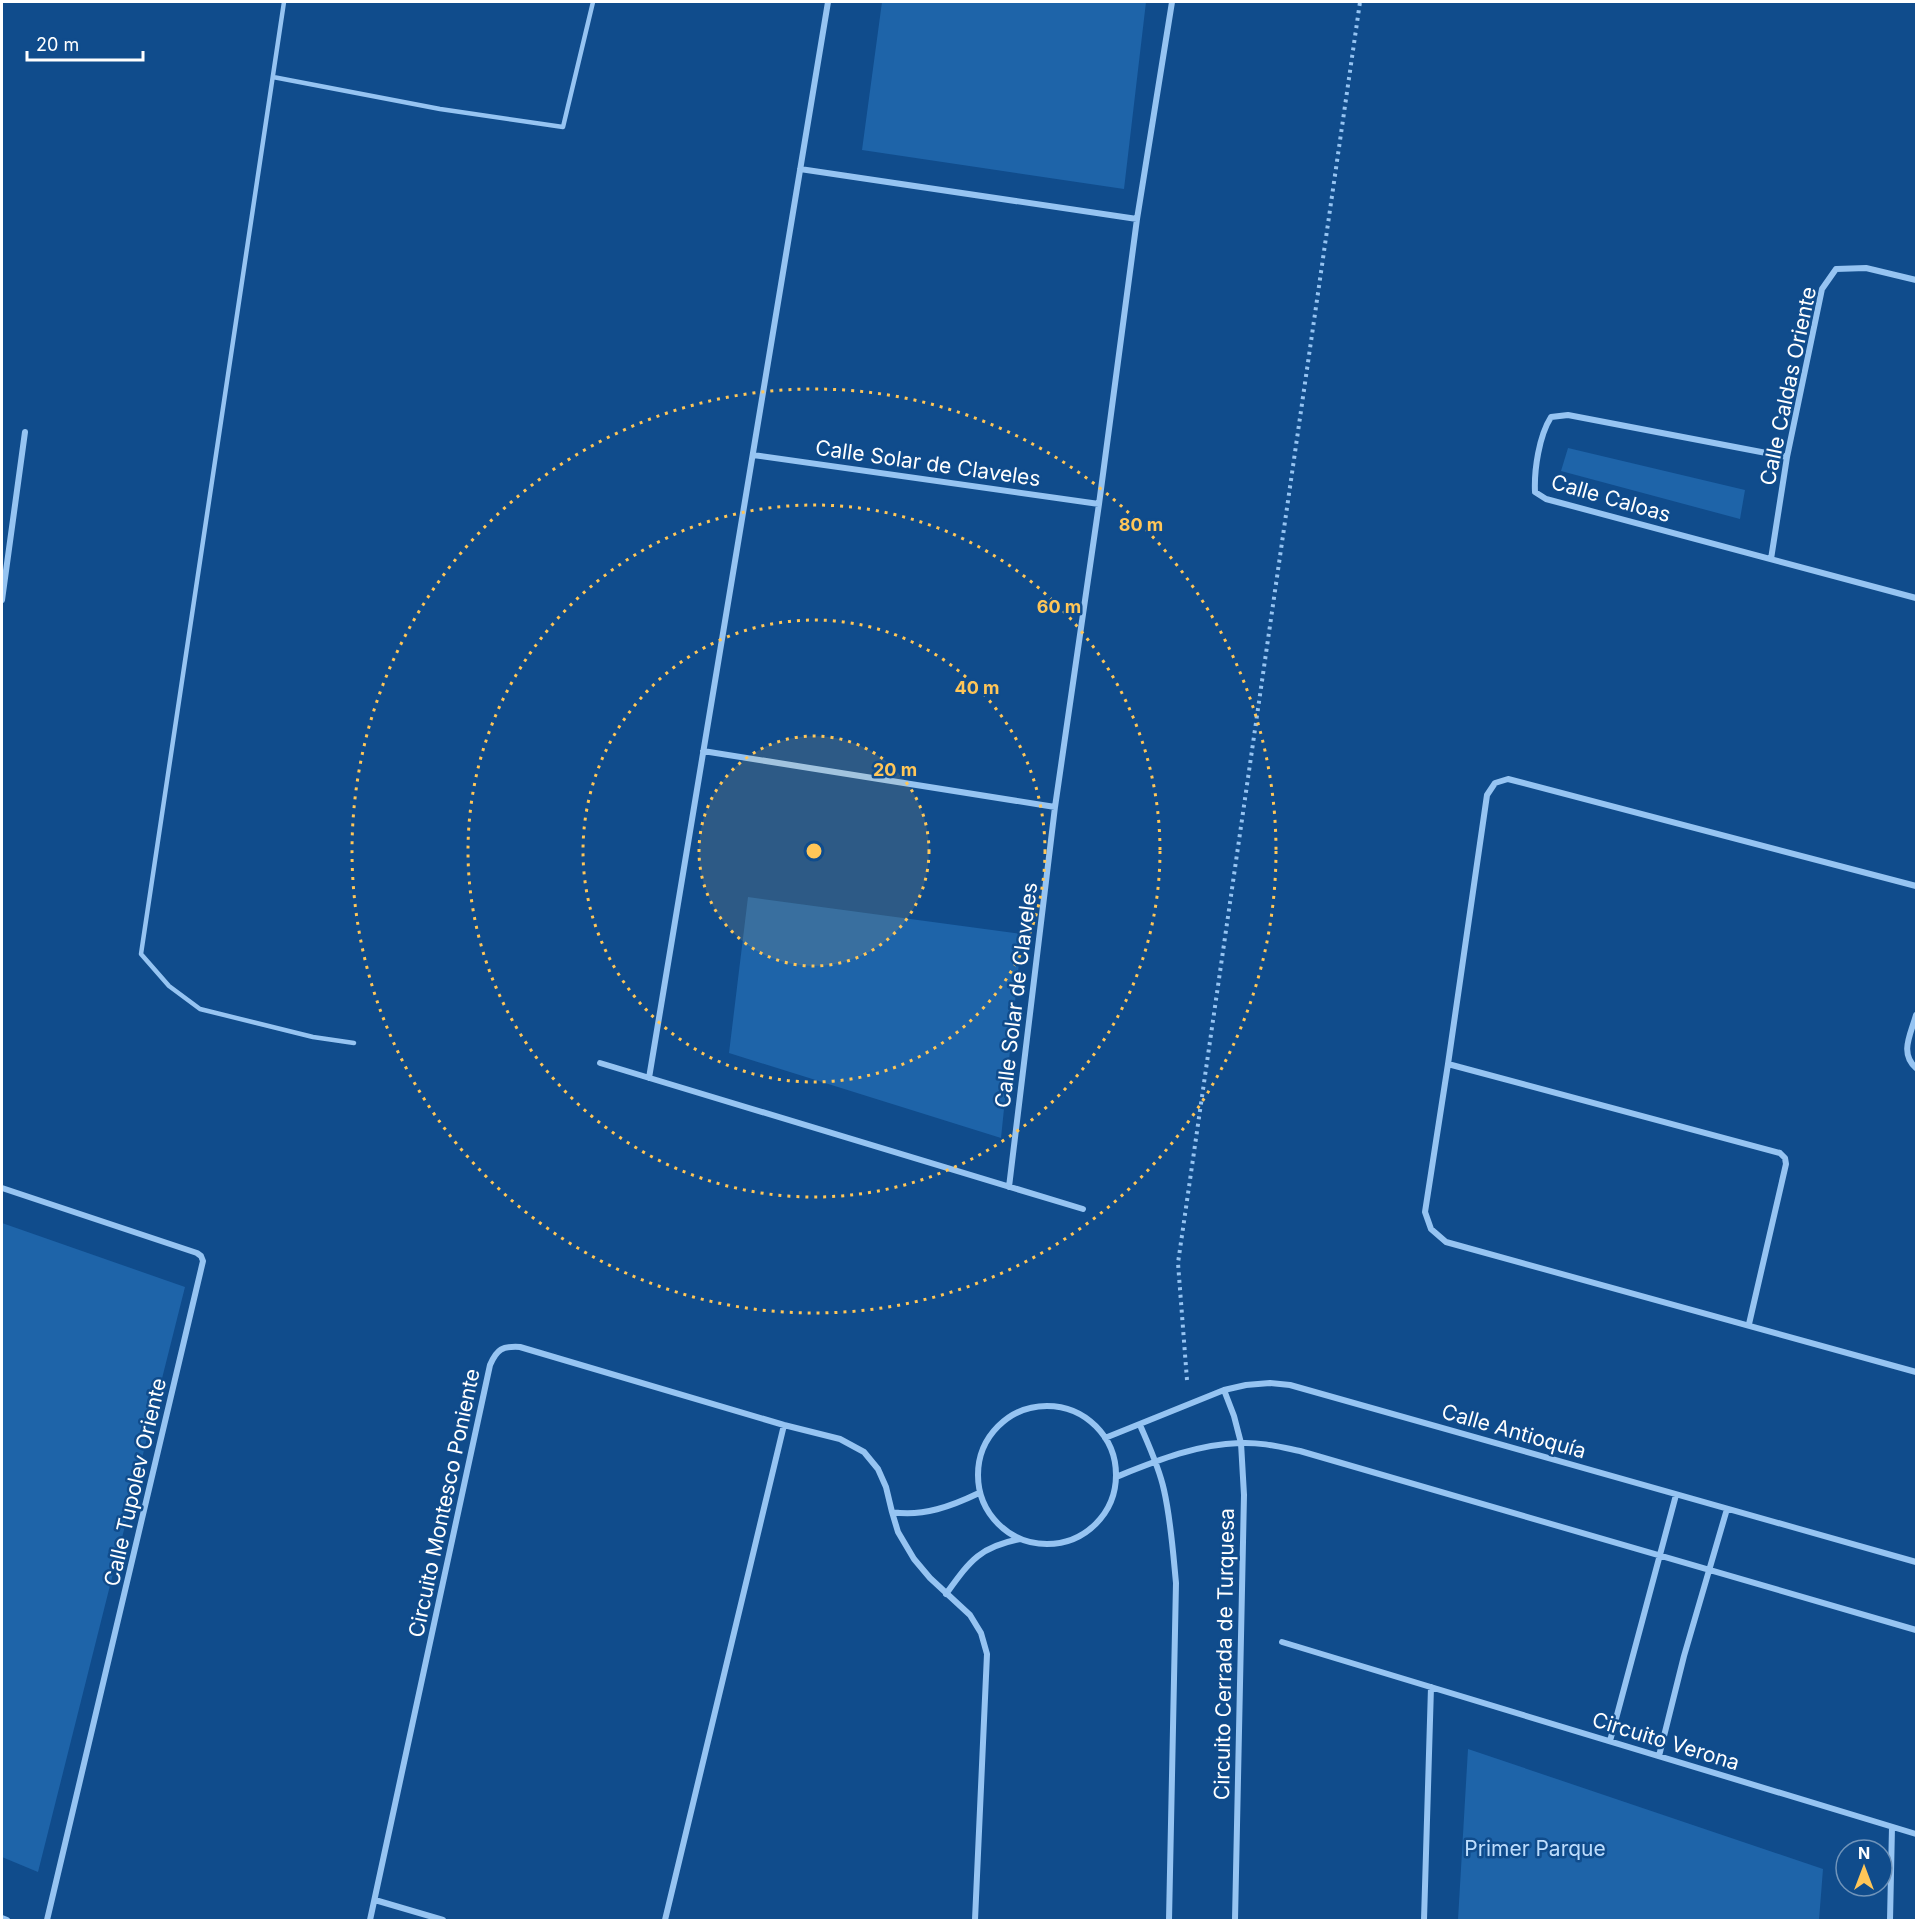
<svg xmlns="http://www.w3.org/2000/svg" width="1918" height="1922" font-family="Inter,sans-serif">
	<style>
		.green { fill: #1e64a9 }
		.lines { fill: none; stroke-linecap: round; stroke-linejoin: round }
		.path { stroke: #96c4f2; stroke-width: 4; stroke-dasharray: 3 4.5; stroke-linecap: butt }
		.lane { stroke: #96c4f2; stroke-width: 4.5 }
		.street { stroke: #96c4f2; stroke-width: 6 }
		.ring { fill: none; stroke: #ffc658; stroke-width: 3; stroke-dasharray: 3 6 }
		.labels { text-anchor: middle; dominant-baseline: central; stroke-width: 5; stroke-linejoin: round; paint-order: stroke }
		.street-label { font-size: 21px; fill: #fff; stroke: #104c8c }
		.park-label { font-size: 21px; fill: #bdddfd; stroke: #104c8c }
		.centre { fill: #ffc658; stroke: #104c8c; stroke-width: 3 }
		.ring-label { font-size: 18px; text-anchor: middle; font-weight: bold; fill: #ffc658; stroke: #104c8c; stroke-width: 5; stroke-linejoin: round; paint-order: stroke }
	</style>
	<rect width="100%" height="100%" fill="#104c8c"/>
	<path class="green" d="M882 2H1146L1124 189 862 150Z
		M1568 448 1745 490 1740 519 1561 471Z
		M748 897 1022 934 1001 1138 729 1053Z
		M2 1223 185 1287 38 1872 2 1857Z
		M1468 1749 1823 1869 1819 1920H1458Z"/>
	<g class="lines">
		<path class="path" d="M1187 1380 1178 1263 1360 2"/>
		<path class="lane" d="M284 2 141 954 169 986 200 1009 313 1037 354 1043
			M273 77 440 109 563 127 593 2"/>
		<path class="street" d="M800 169 1137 219
			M753 455 1099 504
			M1787 457 1568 415 1551 417C1539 436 1534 470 1535 492L1546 499 1916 598
			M1771 559 1787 457 1822 289 1836 269 1866 268 1916 280
			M2 600 25 432
			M703 751 1055 807
			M1916 886 1508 779 1495 783 1487 795 1448 1064 1425 1212 1431 1229 1446 1242 1916 1372
			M1916 1015C1911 1034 1899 1053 1916 1068
			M600 1063 1083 1209
			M1448 1064 1780 1153 1785 1158 1786 1164 1749 1324
			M649 1078 828 2
			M1009 1187 1055 807 1099 504 1137 219 1172 2
			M2 1188 197 1253 201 1256 203 1261 47 1920
			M1224 1390 1234 1416 1241 1443 1244 1495 1235 1920
			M978 1475a69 69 0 1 1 138 0a69 69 0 1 1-138 0Z
			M1140 1425C1149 1446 1159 1467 1164 1490 1171 1521 1173 1552 1176 1583L1169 1920
			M1105 1438 1224 1390 1246 1385 1270 1383 1290 1385 1916 1562
			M1116 1477C1156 1461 1197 1444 1240 1443 1261 1442 1280 1447 1300 1451L1916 1630
			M892 1512C923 1517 952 1506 979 1493
			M946 1594C970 1561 979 1547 1020 1539
			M1282 1642 1916 1834
			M1610 1741 1676 1495
			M1659 1756 1684 1656 1727 1509
			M375 1900 443 1920
			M2 1918 7 1920
			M370 1920 490 1365C497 1349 502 1346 520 1347L784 1425 840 1439 864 1452 878 1469 886 1487 892 1512 898 1532 914 1559 930 1578 970 1615 981 1633 987 1654 975 1920
			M665 1920 784 1425
			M1424 1920 1431 1687
			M1890 1920 1892 1827"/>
	</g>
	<circle cx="814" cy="851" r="115" fill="#ffc658" fill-opacity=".12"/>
	<g class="ring">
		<circle cx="814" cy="851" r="115"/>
		<circle cx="814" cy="851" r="231"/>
		<circle cx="814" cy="851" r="346"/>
		<circle cx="814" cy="851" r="462"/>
	</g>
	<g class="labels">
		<g class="street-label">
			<text transform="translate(1788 386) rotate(-78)">Calle Caldas Oriente</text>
			<text transform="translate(928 463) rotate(8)">Calle Solar de Claveles</text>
			<text transform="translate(1611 498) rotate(16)">Calle Caloas</text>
			<text transform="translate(1016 995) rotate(-83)">Calle Solar de Claveles</text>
			<text transform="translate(1514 1431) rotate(16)">Calle Antioquía</text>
			<text transform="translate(135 1482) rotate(-77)">Calle Tupolev Oriente</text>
			<text transform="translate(444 1503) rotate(-78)">Circuito Montesco Poniente</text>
			<text transform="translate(1224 1654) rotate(-89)">Circuito Cerrada de Turquesa</text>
			<text transform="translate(1666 1741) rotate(17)">Circuito Verona</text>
		</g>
		<g class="park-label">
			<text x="1535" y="1848">Primer Parque</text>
		</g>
	</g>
	<circle cx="814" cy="851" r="9" class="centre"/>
	<g class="ring-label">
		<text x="1141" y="531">80 m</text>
		<text x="1059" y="613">60 m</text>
		<text x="977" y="694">40 m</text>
		<text x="895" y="776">20 m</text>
	</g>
	<rect width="1918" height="1922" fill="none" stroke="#ffffff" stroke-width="6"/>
	<g transform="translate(1864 1868)"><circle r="28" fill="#104c8c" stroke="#7094ba" stroke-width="1.5"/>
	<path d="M0-4.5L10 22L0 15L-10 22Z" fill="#ffc658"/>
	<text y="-9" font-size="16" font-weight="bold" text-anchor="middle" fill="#ffffff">N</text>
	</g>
	<path d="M27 51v9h116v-9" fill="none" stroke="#ffffff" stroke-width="3"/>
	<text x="36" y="51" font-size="18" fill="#ffffff" stroke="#104c8c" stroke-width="4.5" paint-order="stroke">20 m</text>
</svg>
